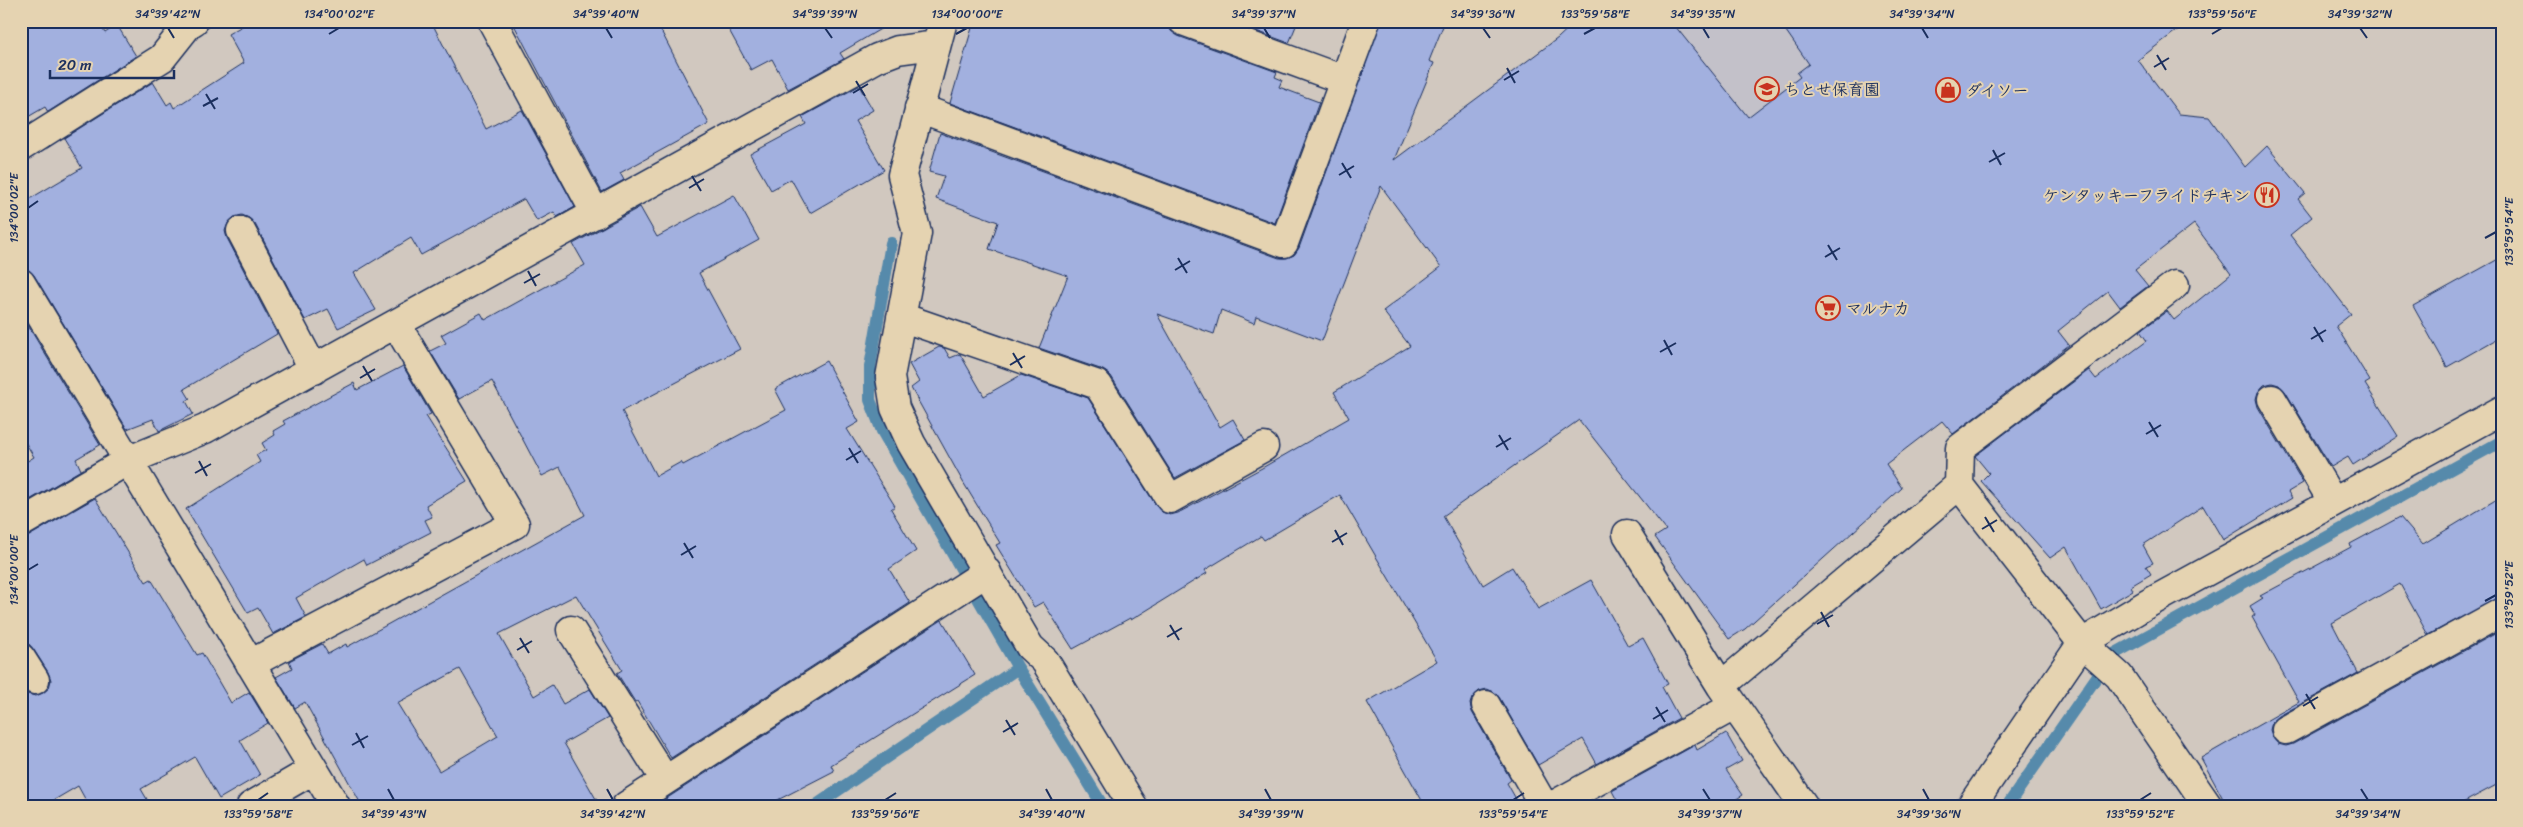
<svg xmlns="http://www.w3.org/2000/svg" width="2523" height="827" font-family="Sriracha,'Klee One',sans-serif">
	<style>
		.built { fill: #c3c1c9 }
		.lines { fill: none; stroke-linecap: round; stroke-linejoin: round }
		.stream { stroke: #578aab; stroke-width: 12 }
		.building { fill: #a2b0df; stroke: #1b2f5e; fill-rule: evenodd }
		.minor-casing { stroke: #1b2f5e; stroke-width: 31 }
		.minor { stroke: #e5d3b1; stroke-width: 28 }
		.ticks { fill: none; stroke: #1b2f5e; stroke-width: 2 }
		.labels { text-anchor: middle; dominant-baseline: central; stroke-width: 4; stroke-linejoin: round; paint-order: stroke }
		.poi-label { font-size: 16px; font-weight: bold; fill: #1b2f5e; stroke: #e5d3b1; text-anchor: start }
		.neatline { fill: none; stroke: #1b2f5e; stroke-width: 2 }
		.ticks-label { font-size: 12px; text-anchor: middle; fill: #1b2f5e }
	</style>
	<rect width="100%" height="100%" fill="#d1c8bf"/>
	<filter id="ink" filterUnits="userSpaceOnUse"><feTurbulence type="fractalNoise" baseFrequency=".02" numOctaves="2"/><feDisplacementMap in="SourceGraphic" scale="10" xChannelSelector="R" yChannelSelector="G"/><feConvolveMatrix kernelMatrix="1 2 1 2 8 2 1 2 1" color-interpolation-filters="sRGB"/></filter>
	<g filter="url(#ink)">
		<path class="built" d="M1672 21H1899L1754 130Z"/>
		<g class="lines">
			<path class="stream" d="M891 243 870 367V400L882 431 1018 668 1103 806
				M815 806 1018 668
				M2007 806 2112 655 2502 441"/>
		</g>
		<path class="building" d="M21 21H98L105 33 117 25 136 56 48 112 45 107 21 121Z
			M251 21H431L486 129 522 110 575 207 557 217 554 212 537 221 524 199 421 255 411 238 354 273 376 310 338 328 328 309 305 320 255 224 249 218 242 215 234 217 228 223 225 231 227 238 277 334 184 389 190 399 186 401 193 414 159 431 153 419 127 429 34 275 29 270 21 267V204L82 168 64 138 153 82 167 105 171 102 174 108 244 63 228 34Z
			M512 21H656L709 124 620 173 624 180 602 192Z
			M724 21H894L840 53 844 59 788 89 772 59 751 70Z
			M974 21H1168L1171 31 1178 36 1277 72 1275 77 1282 80 1279 87 1319 102 1275 223 950 103Z
			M1229 21H1298L1289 43Z
			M1381 21H1445L1429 61 1434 63 1394 160 1558 38 1576 21H1671L1748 117 1800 77 1797 73 1809 64 1779 21H2189L2138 60 2179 114 2209 117 2245 167 2267 146 2305 193 2298 199 2312 217 2290 235 2351 314 2336 326 2370 381 2365 384 2398 436 2353 465 2348 457 2331 467 2285 391 2279 385 2272 383 2264 385 2258 392 2256 399 2258 407 2303 483 2288 492 2292 498 2223 540 2203 506 2143 545 2153 563 2146 566 2151 574 2131 586 2133 590 2101 609 2066 547 2050 558 1981 481 1989 473 1975 456 2089 370 2096 379 2147 341 2140 331 2167 311 2174 320 2231 274 2194 224 2135 270 2148 286 2120 307 2108 291 2058 331 2069 345 1953 434 1942 421 1886 464 1902 488 1745 629 1729 639 1655 537 1666 530 1579 420 1443 516 1483 585 1512 567 1538 609 1591 580 1628 646 1643 638 1668 684 1662 687 1679 718 1597 764 1583 739 1538 765 1499 697 1494 692 1487 689 1479 691 1472 698 1470 704 1472 712 1511 780 1507 783 1520 806H1425L1367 702 1437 661 1340 495 1264 540 1261 536 1205 570 1207 573 1131 620 1130 618 1073 649 1043 602 1034 607 996 545 1000 543 963 482 911 388 919 382 909 364 939 347 944 348 950 358 960 354 984 396 1021 375 1088 398 1157 507 1162 512 1170 515 1178 513 1262 468 1349 418 1334 392 1410 346 1383 311 1441 267 1381 186 1322 341 1256 316 1254 323 1221 310 1214 334 1157 314 1220 427 1233 419 1245 440 1175 478 1111 376 1103 370 1039 348 1068 276 989 249 998 222 936 199 944 176 929 172 940 133 1279 258H1287L1294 255 1299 248Z
			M859 86 873 110 855 121 884 170 810 213 791 179 771 190 750 154 806 124 802 117Z
			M734 195 759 240 699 273 740 349 622 411 656 476 681 462 683 465 786 410 775 389 826 361 859 422 847 429 895 506 891 509 916 551 889 569 910 603 671 758 637 701 635 702 617 673 622 670 576 595 499 634 534 696 552 685 563 704 590 689 608 718 564 743 600 806H362L305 702 295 708 276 677 292 668 289 661 322 644 328 654 346 644 347 647 585 515 560 467 542 476 492 381 459 399 430 351 446 343 441 335 481 313 485 320 585 265 573 244 640 207 657 237ZM460 669 498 736 439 771 397 703Z
			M2502 257V336L2447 367 2413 306Z
			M21 314 100 445 76 459 81 470 21 505V465L34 457 21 435Z
			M403 366 431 414 426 416 467 481 426 505 432 517 425 520 431 532 367 565 364 559 296 598 306 617 273 634 258 608 248 613 186 509 260 462 256 455 266 450 262 443 275 435 273 431 285 424 283 421 354 383 357 390Z
			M2502 496V596L2428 635 2400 584 2332 623 2358 673 2279 716 2272 722 2270 730 2273 738 2278 744 2286 746 2293 744 2502 630V782L2457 806H2227L2201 758 2299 702 2252 617 2255 615 2250 606 2263 598 2260 596 2351 547 2350 544 2400 517 2423 544Z
			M95 498 146 582 151 579 197 655 202 653 231 703 249 692 268 723 240 740 260 775 219 799 195 757 141 789 151 806H89L78 786 44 806H21V688L27 694 36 696 43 693 49 688 51 680 48 672 34 650 29 644 21 643V539L29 536Z
			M942 620 975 675 831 765 834 771 766 806H655Z
			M1726 733 1742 761 1726 770 1743 795 1725 806H1620L1612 791 1695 745 1697 750Z"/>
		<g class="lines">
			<defs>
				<path id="minor" d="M492 21 596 214
					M943 21 902 175 917 233 890 377 895 408 911 443 1030 647 1045 661 1133 806
					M1183 21 1344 80
					M919 108 1284 243 1366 21
					M21 147 162 58 189 24 194 21
					M241 231 314 370
					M21 283 336 806
					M901 317 1098 385 1170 499 1264 447
					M2272 399 2333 502
					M1959 485 2082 643 2119 676 2208 806
					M21 523 127 461 205 429 877 58 898 50 935 45
					M1627 534 1721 686
					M571 630 665 780
					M21 658 35 680
					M250 664 515 524 396 324
					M1486 705 1544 806
					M2286 730 2502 612
					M251 806 313 770
					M626 806 987 572
					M1552 806 1734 706
					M1804 806 1721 686 1959 485 1960 448 2175 285
					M1971 806 2082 643 2149 603 2502 410"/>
			</defs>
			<use href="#minor" class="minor-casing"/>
			<use href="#minor" class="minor"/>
		</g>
	</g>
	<path class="ticks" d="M168 28 174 38M606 28 612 38M825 28 832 38M1264 28 1270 38M1483 28 1490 38M1703 28 1709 38M1922 28 1928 38M2360 28 2367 38M329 34 339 28M956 34 967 28M1584 34 1595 28M2212 34 2222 28M2157 55 2166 70M2154 67 2169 58M1507 68 1515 83M1504 80 1519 71M856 81 865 96M853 93 868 84M206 94 215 109M203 106 218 98M1993 150 2001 165M1989 162 2005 153M1342 163 1351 178M1339 175 1354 166M692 176 701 191M689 188 704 179M28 208 38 201M2485 238 2496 232M1828 245 1837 260M1825 257 1840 248M1178 258 1187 273M1175 270 1190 261M528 271 536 286M524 283 540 274M2314 327 2323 342M2311 339 2326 330M1664 340 1672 355M1660 352 1676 343M1013 353 1022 368M1010 365 1025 356M363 366 372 381M360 378 375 369M2149 422 2158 437M2146 434 2161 425M1499 435 1508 450M1496 447 1511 438M849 448 858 463M846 460 861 451M199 461 207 476M195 473 211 464M1985 517 1994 532M1982 529 1997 520M1335 530 1343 545M1332 542 1347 533M684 543 693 558M681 555 696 546M28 570 38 564M2485 601 2496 595M1821 612 1829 627M1817 624 1833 615M1170 625 1179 640M1167 637 1182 628M520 638 529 653M517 650 532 641M2306 694 2315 709M2303 706 2318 697M1656 707 1665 722M1653 719 1668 710M1006 720 1015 735M1003 732 1018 723M356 733 364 748M352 745 368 736M388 789 394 800M607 789 613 800M1046 789 1052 800M1265 789 1271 800M1703 789 1710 800M1923 789 1929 800M2361 789 2368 800M258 800 268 793M885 800 896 793M1513 800 1524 793M2140 800 2151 793"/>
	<defs>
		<symbol id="school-ring" viewBox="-11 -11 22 22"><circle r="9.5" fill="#e5d3b1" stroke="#c8321e" stroke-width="1.5"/><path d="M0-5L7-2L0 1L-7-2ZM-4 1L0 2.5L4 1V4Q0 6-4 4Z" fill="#c8321e"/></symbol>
		<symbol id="shop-ring" viewBox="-11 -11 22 22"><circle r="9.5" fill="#e5d3b1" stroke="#c8321e" stroke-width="1.5"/><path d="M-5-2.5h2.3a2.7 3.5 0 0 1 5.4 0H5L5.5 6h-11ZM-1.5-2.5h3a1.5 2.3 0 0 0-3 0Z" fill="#c8321e"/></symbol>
		<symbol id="restaurant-ring" viewBox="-11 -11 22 22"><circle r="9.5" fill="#e5d3b1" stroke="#c8321e" stroke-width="1.5"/><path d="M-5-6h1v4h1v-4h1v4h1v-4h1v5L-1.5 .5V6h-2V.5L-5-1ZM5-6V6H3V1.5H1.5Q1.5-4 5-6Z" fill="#c8321e"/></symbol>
		<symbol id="supermarket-ring" viewBox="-11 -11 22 22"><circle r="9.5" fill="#e5d3b1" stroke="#c8321e" stroke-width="1.5"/><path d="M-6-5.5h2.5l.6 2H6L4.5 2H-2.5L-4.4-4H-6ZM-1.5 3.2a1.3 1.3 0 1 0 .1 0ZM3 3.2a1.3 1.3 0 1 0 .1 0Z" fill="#c8321e"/></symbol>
	</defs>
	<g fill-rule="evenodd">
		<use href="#school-ring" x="1753" y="75" width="28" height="28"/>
		<use href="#shop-ring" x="1934" y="76" width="28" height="28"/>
		<use href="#restaurant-ring" x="2253" y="181" width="28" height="28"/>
		<use href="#supermarket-ring" x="1814" y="294" width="28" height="28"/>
	</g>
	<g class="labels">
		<g class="poi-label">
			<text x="1784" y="89">ちとせ保育園</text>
			<text x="1966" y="90">ダイソー</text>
			<text x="2250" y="195" text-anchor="end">ケンタッキーフライドチキン</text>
			<text x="1846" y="308">マルナカ</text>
		</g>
	</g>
	<rect width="2523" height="827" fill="none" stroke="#e5d3b1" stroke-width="55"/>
	<path d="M50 70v8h124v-8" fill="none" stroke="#1b2f5e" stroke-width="2.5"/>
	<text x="58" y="70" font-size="15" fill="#1b2f5e" stroke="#e5d3b1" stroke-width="4" paint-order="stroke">20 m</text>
	<rect x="28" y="28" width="2468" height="772" class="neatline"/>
	<g class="ticks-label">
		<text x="168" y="18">34°39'42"N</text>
		<text x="339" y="18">134°00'02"E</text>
		<text x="606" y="18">34°39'40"N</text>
		<text x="825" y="18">34°39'39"N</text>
		<text x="967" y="18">134°00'00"E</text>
		<text x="1264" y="18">34°39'37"N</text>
		<text x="1483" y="18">34°39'36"N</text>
		<text x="1595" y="18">133°59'58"E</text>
		<text x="1703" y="18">34°39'35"N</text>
		<text x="1922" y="18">34°39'34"N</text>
		<text x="2222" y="18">133°59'56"E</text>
		<text x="2360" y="18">34°39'32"N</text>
		<text transform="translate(14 208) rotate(-90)" y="4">134°00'02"E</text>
		<text transform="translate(2509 232) rotate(-90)" y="4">133°59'54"E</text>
		<text transform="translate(14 570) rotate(-90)" y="4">134°00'00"E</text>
		<text transform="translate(2509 595) rotate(-90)" y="4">133°59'52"E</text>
		<text x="258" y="818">133°59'58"E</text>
		<text x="394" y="818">34°39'43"N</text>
		<text x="613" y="818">34°39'42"N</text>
		<text x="885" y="818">133°59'56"E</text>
		<text x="1052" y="818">34°39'40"N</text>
		<text x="1271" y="818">34°39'39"N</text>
		<text x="1513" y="818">133°59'54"E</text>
		<text x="1710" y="818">34°39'37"N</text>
		<text x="1929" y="818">34°39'36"N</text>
		<text x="2140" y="818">133°59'52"E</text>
		<text x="2368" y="818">34°39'34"N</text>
	</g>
</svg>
